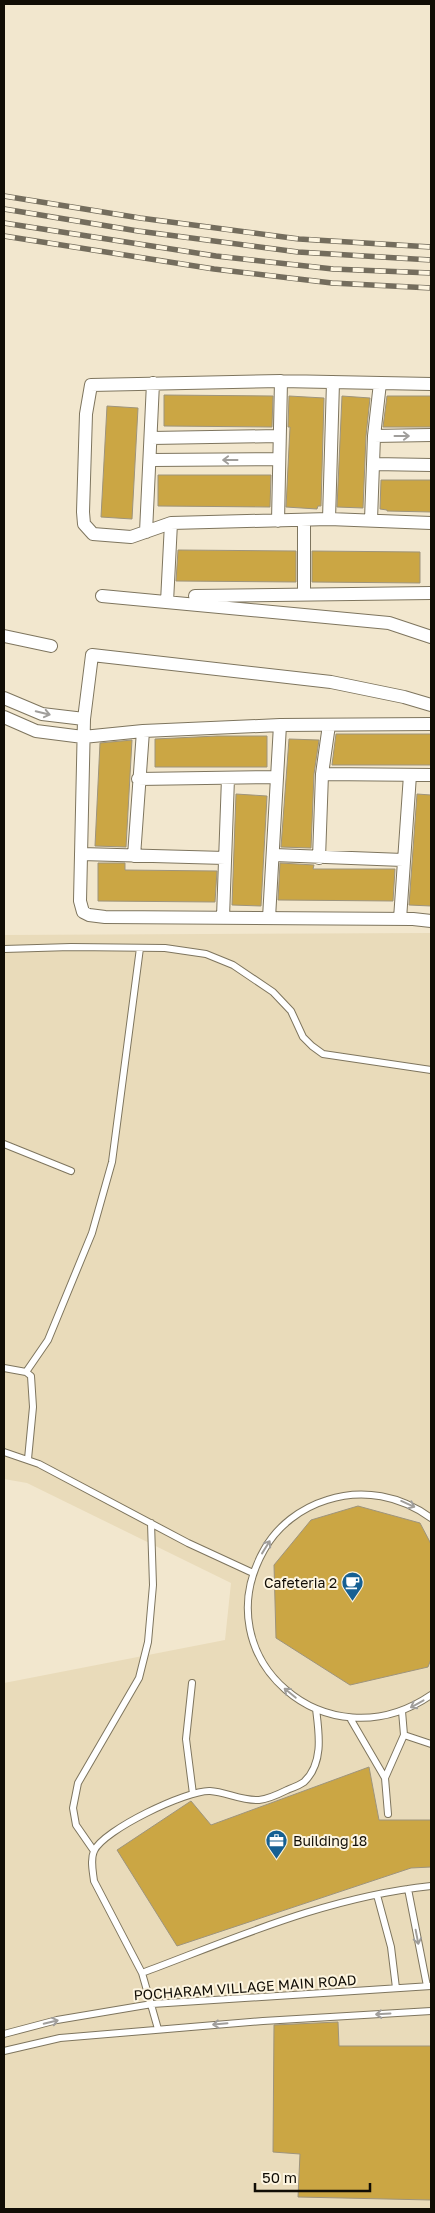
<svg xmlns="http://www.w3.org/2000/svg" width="435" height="2213" font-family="'Golos Text',sans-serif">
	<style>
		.built { fill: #e9dbba }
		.building { fill: #cba644; stroke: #9e947c }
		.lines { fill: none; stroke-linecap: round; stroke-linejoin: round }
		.lane-casing { stroke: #7e755e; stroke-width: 8 }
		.street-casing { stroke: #7e755e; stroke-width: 14 }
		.lane { stroke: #fff; stroke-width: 6 }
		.street { stroke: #fff; stroke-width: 12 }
		.rail-casing { stroke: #746d5d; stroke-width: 5.5 }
		.rail { stroke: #fdf5e0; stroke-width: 4; stroke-dasharray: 11; stroke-linecap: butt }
		.oneway { stroke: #a09e9b }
		.labels { text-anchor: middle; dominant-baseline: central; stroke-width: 4; stroke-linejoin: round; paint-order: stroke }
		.poi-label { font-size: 14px; fill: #110d05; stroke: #fdf5e0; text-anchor: end }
		.street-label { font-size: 14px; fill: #110d05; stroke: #fdf5e0 }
	</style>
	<rect width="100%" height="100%" fill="#f2e7ce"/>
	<path class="built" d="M431 933V2209H4V1683L225 1640 231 1583 27 1483 4 1479V935Z"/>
	<path class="building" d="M164 395 273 396 272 427 164 426Z
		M289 396 324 398 321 506H318L317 509 286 507 290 427H288Z
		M342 396 370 398 366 436 363 508 337 507Z
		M387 396H431V427H383Z
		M107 406 138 408 132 519 101 517Z
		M158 475H271L270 507 158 506Z
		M381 480H431V512L387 511V510L380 509Z
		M178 550 296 551V582L176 581Z
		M312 551 420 552V583L312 582Z
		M336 734H431V765H332Z
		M217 736H267V767H155V739Z
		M289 739 319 740 314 774 311 848 281 847Z
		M132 740 126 847 95 846 100 743Z
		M236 794 267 796 261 906 232 905Z
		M417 794 431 795V906L409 905Z
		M98 863H125V870L217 871 215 902 98 901Z
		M280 863 314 865 313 869H395L393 901 278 900Z
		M358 1506 420 1523 431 1544V1659L428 1667 350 1685 276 1638 274 1565 311 1520Z
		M369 1767 379 1820H431V1867L411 1868 177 1946 117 1850 191 1801 211 1825Z
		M338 2022 339 2046H431V2200L298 2197 300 2154 273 2152 274 2025Z"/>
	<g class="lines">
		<defs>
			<path id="lane" d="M4 949 71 947 165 948 206 954 233 965 273 992 291 1011 303 1037 312 1046 323 1054 431 1070
				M4 1144 71 1171
				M4 1368 26 1372 31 1376 33 1407 28 1459
				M26 1372 48 1340 92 1233 112 1162 140 948
				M4 1452 39 1464 188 1543 253 1573
				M431 1518C401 1496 363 1488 327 1500 301 1508 277 1526 264 1550 203 1658 327 1766 431 1695
				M192 1683 186 1739 193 1794
				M350 1718 385 1778 388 1814
				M404 1735 431 1744
				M385 1778 404 1735 402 1711
				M94 1851 76 1825 73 1808 78 1783 139 1678 148 1642 153 1585 151 1523
				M408 1889 427 1986
				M377 1895 391 1947 396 1988
				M142 1973C238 1937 327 1897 431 1886
				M158 2029 142 1973 94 1881C93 1872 90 1860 94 1851 103 1830 187 1790 210 1791 226 1792 242 1801 259 1800 268 1799 279 1794 287 1790 292 1788 300 1785 304 1782 324 1763 319 1733 316 1709
				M4 2034 57 2020 152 2004 431 1986
				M4 2051 60 2038 263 2021 431 2011"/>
			<path id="street" d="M431 384 281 381 91 385 86 414 83 512 84 524 93 534 131 537 171 523 329 519 431 523
				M374 436 431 435
				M151 438 278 436
				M151 460 279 459
				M374 464 431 465
				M329 519 333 382
				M371 520 374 436 380 383
				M278 521 281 381
				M146 532 153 383
				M304 594V520
				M102 596 389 623 431 637
				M195 596 431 593
				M167 602 171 523
				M4 636 51 646
				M4 698 42 714 84 719
				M431 705 404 697 331 682 92 655 84 719 80 901 83 912 89 915 105 917 413 919 431 921
				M4 717 36 731 83 737 143 731 280 725 431 724
				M322 774 431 775
				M138 779 277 777
				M81 854 225 858
				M274 855 403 860
				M134 856 143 731
				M319 858 322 774 329 725
				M223 917 228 778
				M269 918 280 725
				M400 919 410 775"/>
		</defs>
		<use href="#lane" class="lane-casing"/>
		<use href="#street" class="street-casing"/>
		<use href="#lane" class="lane"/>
		<use href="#street" class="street"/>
		<defs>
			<path id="rail" d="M4 196 140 218 299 239 431 247
				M4 209 138 231 298 252 431 260
				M4 223 216 256 333 269 431 273
				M4 236 214 269 332 283 431 288"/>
		</defs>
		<use href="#rail" class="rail-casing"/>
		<use href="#rail" class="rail"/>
	</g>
	<defs><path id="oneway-shaft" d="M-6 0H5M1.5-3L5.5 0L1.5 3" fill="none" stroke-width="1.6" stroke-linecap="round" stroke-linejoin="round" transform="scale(1.25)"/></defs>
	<g class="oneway">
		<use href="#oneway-shaft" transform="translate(402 436)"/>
		<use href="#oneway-shaft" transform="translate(230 460) rotate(180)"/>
		<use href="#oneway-shaft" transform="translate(43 713) rotate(14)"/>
		<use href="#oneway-shaft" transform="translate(408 1504) rotate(24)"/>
		<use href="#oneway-shaft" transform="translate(266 1547) rotate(-58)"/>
		<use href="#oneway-shaft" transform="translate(290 1693) rotate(-141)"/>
		<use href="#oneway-shaft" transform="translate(417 1704) rotate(151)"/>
		<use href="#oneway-shaft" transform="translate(417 1937) rotate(79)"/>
		<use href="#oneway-shaft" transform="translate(383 2014) rotate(177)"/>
		<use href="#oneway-shaft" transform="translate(51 2022) rotate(-13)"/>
		<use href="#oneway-shaft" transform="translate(220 2024) rotate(175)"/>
	</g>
	<defs>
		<symbol id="cafe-pin" viewBox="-11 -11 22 30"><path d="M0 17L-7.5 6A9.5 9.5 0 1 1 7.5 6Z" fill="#166093" stroke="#fdf5e0"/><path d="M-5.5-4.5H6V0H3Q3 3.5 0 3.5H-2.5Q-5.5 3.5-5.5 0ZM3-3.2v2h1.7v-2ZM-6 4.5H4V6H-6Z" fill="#fff"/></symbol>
		<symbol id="office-pin" viewBox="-11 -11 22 30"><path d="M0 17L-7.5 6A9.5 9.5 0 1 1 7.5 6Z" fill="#166093" stroke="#fdf5e0"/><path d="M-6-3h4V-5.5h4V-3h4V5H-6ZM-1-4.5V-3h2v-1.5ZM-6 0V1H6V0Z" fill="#fff"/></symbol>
	</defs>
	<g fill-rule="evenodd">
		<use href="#cafe-pin" x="340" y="1570" width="25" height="34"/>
		<use href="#office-pin" x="264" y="1828" width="25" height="34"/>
	</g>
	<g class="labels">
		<g class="poi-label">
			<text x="337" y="1582">Cafeteria 2</text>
			<text x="293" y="1840" text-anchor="start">Building 18</text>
		</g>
		<g class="street-label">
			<text transform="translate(245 1987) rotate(-4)">POCHARAM VILLAGE MAIN ROAD</text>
		</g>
	</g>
	<rect width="435" height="2213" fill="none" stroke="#110d05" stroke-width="10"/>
	<path d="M255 2183v8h115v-8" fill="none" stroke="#110d05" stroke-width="2.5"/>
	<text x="262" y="2183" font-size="15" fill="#110d05" stroke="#fdf5e0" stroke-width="4" paint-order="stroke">50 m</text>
</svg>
